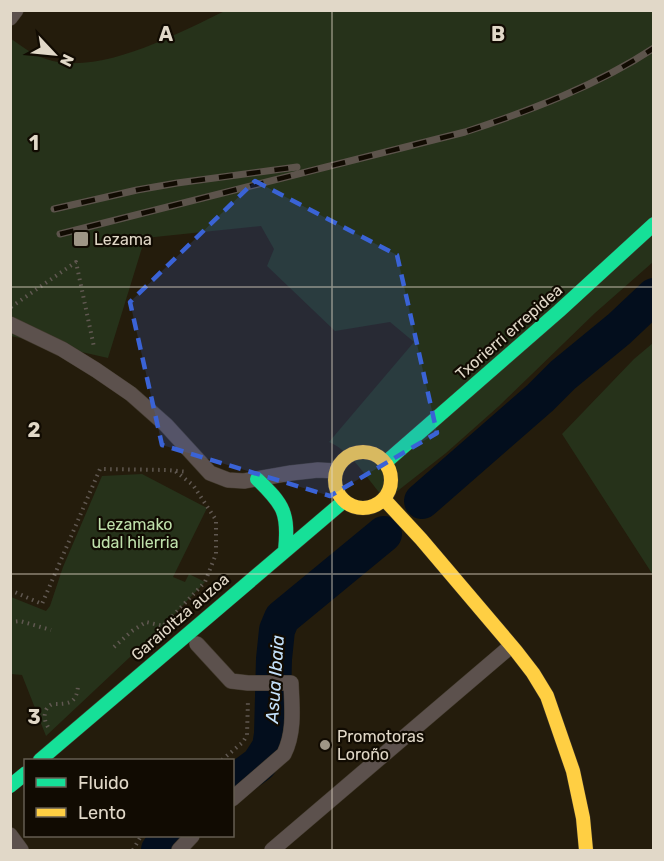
<svg xmlns="http://www.w3.org/2000/svg" width="664" height="861" font-family="Rubik,sans-serif">
	<style>
		.green { fill: #26321a }
		.lines { fill: none; stroke-linecap: round; stroke-linejoin: round }
		.river { stroke: #030e1d; stroke-width: 36 }
		.street-casing { stroke: #41392c; stroke-width: 16 }
		.fast-casing { stroke: #41392c; stroke-width: 15 }
		.slow-casing { stroke: #41392c; stroke-width: 15 }
		.path { stroke: #605851; stroke-width: 4; stroke-dasharray: 1.5 4.5; stroke-linecap: butt }
		.street { stroke: #5c514d; stroke-width: 15 }
		.fast { stroke: #16e098; stroke-width: 14 }
		.slow { stroke: #ffcf43; stroke-width: 14 }
		.rail-casing { stroke: #5d544c; stroke-width: 7 }
		.rail { stroke: #110b02; stroke-width: 4.5; stroke-dasharray: 14; stroke-linecap: butt }
		.marked { fill: #3a63d6; fill-opacity: 0.2; stroke: #3a63d6; stroke-width: 4.5; stroke-dasharray: 12 8; stroke-linejoin: round }
		.grid { fill: none; stroke: #e1d8c8; stroke-width: 1.5; stroke-opacity: 0.55 }
		.poi-dot { fill: #9f9686; stroke: #110b02; stroke-width: 2 }
		.labels { text-anchor: middle; dominant-baseline: central; stroke-width: 4.5; stroke-linejoin: round; paint-order: stroke }
		.poi-label { font-size: 16px; fill: #e1d8c8; stroke: #110b02; text-anchor: start }
		.street-label { font-size: 16px; fill: #e1d8c8; stroke: #110b02 }
		.park-label { font-size: 16px; fill: #bfe0ab; stroke: #110b02 }
		.water-label { font-size: 18px; font-style: italic; fill: #c4e1fb; stroke: #110b02 }
		.grid-label { font-size: 20px; text-anchor: middle; font-weight: bold; fill: #e1d8c8; stroke: #110b02; stroke-width: 4.5; stroke-linejoin: round; paint-order: stroke }
	</style>
	<rect width="100%" height="100%" fill="#241c0c"/>
	<path class="green" d="M225 11H653V262L595 313 499 406 446 453 386 500C367 480 354 453 329 442L414 342 390 322 335 331 267 266 274 249 261 226 145 238 108 358 11 336 10 38C21 46 33 55 46 59 99 77 178 33 225 11Z
		M653 343V575L562 434 634 359Z
		M142 474 207 508 173 577 185 582 189 574 205 582 163 626 46 736 22 675 11 674V597L46 611 50 606 63 567 102 476Z"/>
	<g class="lines">
		<path class="river" d="M422 501 540 398 563 375 619 329 654 296
			M232 784 259 764 270 747 272 734 274 659 277 630 282 618 384 534
			M159 850 169 836"/>
		<defs>
			<path id="street" d="M10 18 16 10
				M10 324 62 349 96 370 131 394 166 425 210 473 228 480 244 481 291 473 318 470 336 471
				M197 644 231 681 248 683H291C292 707 295 732 284 754L232 799
				M10 835 21 850
				M179 850 192 836
				M272 850 511 646"/>
			<path id="fast" d="M386 462 559 311 654 224
				M257 479C284 505 289 513 285 551
				M40 760 344 501
				M10 786 26 773"/>
			<path id="slow" d="M335 480a28 28 0 1 1 56 0a28 28 0 1 1-56 0Z
				M384 499 421 539 516 651 533 673 547 696 573 771 583 818 586 850"/>
		</defs>
		<use href="#street" class="street-casing"/>
		<use href="#fast" class="fast-casing"/>
		<use href="#slow" class="slow-casing"/>
		<path class="path" d="M11 307 76 262 94 347
			M10 590 42 604 100 469 167 470 188 472
			M10 622 20 621 51 630
			M164 625 205 582 216 554V520L193 485 175 471
			M114 647 132 631 146 622 163 626
			M48 727C43 719 43 709 52 704 68 704 77 704 78 685
			M222 760 243 742 247 735 248 699
			M133 850 141 836"/>
		<use href="#street" class="street"/>
		<use href="#fast" class="fast"/>
		<use href="#slow" class="slow"/>
		<defs>
			<path id="rail" d="M54 209 137 190 177 183 297 167
				M60 234 465 132C531 110 596 86 654 48"/>
		</defs>
		<use href="#rail" class="rail-casing"/>
		<use href="#rail" class="rail"/>
	</g>
	<path class="marked" d="M255 181 397 255 437 433 330 496 162 445 130 302Z"/>
	<path class="grid" d="M332 10V850M10 287H654M10 574H654"/>
	<g class="poi-dot">
		<rect x="73" y="231" width="16" height="16" rx="3"/>
		<circle cx="325" cy="745" r="6"/>
	</g>
	<g class="labels">
		<g class="poi-label">
			<text x="94" y="239">Lezama</text>
			<text x="337" y="736">Promotoras<tspan x="337" dy="18">Loroño</tspan></text>
		</g>
		<g class="street-label">
			<text transform="translate(509 332) rotate(-41)">Txorierri errepidea</text>
			<text transform="translate(180 617) rotate(-41)">Garaioltza auzoa</text>
		</g>
		<g class="park-label">
			<text x="135" y="524">Lezamako<tspan x="135" dy="18">udal hilerria</tspan></text>
		</g>
		<g class="water-label">
			<text transform="translate(275 679) rotate(-86)">Asua Ibaia</text>
		</g>
	</g>
	<g class="grid-label">
		<text x="166" y="41">A</text>
		<text x="498" y="41">B</text>
		<text x="34" y="150">1</text>
		<text x="34" y="437">2</text>
		<text x="34" y="724">3</text>
	</g>
	<rect width="664" height="861" fill="none" stroke="#e1d8c8" stroke-width="24"/>
	<rect x="24" y="759" width="210" height="78" fill="#110b02" stroke="#645d51" stroke-width="1.5"/>
	<rect x="36" y="778" width="30" height="9" fill="#16e098" stroke="#645d51" stroke-width="1.5"/>
	<text x="78" y="789" font-size="18" fill="#e1d8c8">Fluido</text>
	<rect x="36" y="808" width="30" height="9" fill="#ffcf43" stroke="#645d51" stroke-width="1.5"/>
	<text x="78" y="819" font-size="18" fill="#e1d8c8">Lento</text>
	<g transform="translate(54 54) rotate(116)" stroke="#110b02" stroke-width="4.5" paint-order="stroke">
	<path d="M0-4.5L10 22L0 15L-10 22Z" fill="#e1d8c8"/>
	<text y="-9" font-size="16" font-weight="bold" text-anchor="middle" fill="#e1d8c8">N</text>
	</g>
</svg>
